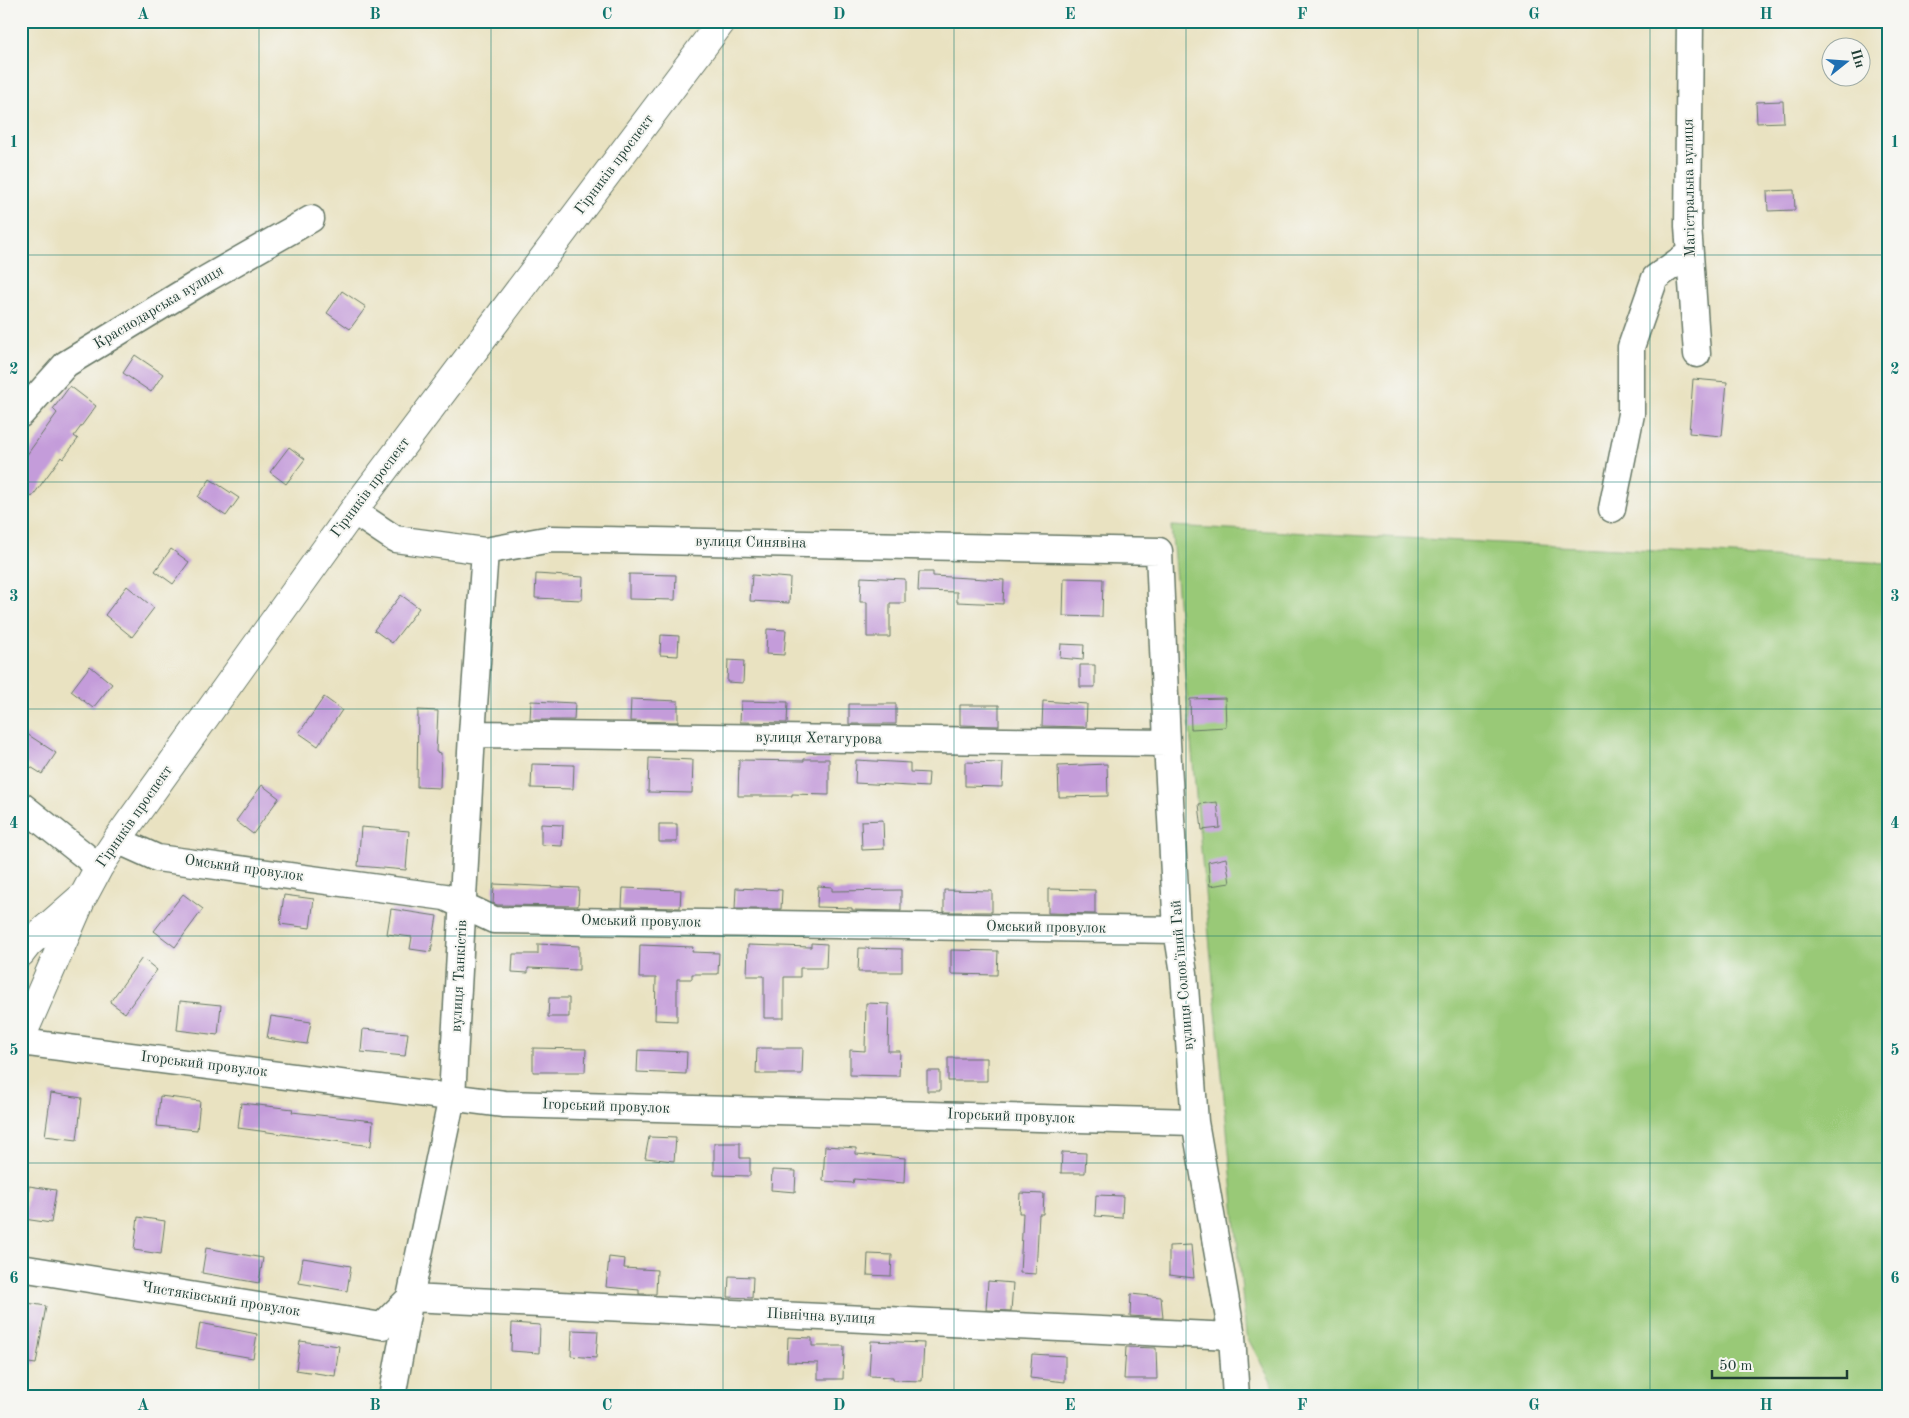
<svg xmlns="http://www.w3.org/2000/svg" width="1909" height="1418" font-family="'Old Standard TT',serif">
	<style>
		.green { fill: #99c977; stroke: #5c8356 }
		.building { fill: #c49cda }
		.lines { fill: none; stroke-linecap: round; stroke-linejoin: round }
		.minor-casing { stroke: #667765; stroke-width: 29 }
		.major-casing { stroke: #667765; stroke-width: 30 }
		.minor { stroke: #fff; stroke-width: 26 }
		.major { stroke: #fff; stroke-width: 28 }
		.grid { fill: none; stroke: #0f766e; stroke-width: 1; stroke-opacity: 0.55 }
		.labels { text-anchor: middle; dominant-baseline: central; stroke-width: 4; stroke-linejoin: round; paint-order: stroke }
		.street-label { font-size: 15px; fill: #1f3d34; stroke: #f6f6f2 }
		.neatline { fill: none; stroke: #0f766e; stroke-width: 2 }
		.grid-label { font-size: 16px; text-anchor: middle; font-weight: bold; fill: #0f766e }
	</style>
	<rect width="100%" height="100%" fill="#f6f6f2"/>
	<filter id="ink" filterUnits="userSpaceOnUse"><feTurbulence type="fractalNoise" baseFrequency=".02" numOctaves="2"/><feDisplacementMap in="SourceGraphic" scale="10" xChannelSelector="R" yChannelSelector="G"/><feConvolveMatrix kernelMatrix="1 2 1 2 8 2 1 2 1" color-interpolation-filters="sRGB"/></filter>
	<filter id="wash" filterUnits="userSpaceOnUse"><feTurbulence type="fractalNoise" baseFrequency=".0096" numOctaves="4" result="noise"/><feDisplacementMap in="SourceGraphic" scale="20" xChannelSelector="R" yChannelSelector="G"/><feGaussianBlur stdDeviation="1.12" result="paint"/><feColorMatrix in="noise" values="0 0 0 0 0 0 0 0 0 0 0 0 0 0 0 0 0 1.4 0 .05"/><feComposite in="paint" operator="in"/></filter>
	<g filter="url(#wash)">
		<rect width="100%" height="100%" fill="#e9e2c1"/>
		<path class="green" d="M1171 526 1888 563V1397H1279L1246 1335Z"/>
		<g id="blocks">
			<path class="building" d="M1783 101 1784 122 1757 123 1756 102Z
				M1794 190 1795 210 1768 211 1767 191Z
				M342 291 366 307 350 329 327 313Z
				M135 355 163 374 151 392 123 373Z
				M1693 379 1727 382 1722 436 1689 433Z
				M70 386 96 406 74 436 78 439 63 459 61 457 32 497 21 489V463L57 413 53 409Z
				M289 447 305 459 286 484 270 472Z
				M210 479 239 498 226 516 198 497Z
				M171 549 189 562 173 584 155 571Z
				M919 572H933V576L1004 580 1003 604 957 602V592L918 591Z
				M536 574 583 577 582 600 535 598Z
				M629 574 676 575 675 600 629 599Z
				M752 575 790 578 789 603 750 601Z
				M861 577 905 579V603H890V637H867V602H860Z
				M1064 578 1103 579 1102 617 1063 616Z
				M127 586 154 608 132 637 105 615Z
				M401 595 419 608 392 643 374 630Z
				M767 629 786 630 784 655 766 654Z
				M661 635 679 636 678 656 660 655Z
				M1061 644 1084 645 1083 660 1060 658Z
				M728 660 744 661 743 683 727 682Z
				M1080 665H1095V687H1080Z
				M90 666 112 684 93 708 71 691Z
				M324 697 342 710 318 746 299 733Z
				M1225 698 1226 727 1191 729 1190 699Z
				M631 699 678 701V722L630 721Z
				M531 701 575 703 574 720H530Z
				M741 701 788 702 787 723 740 722Z
				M1043 701 1087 704 1086 727 1042 726Z
				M849 704H896V724H849Z
				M960 705H999V726L960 725Z
				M418 710 438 711 436 752 441 753 440 788 417 787Z
				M27 734 56 753 42 774 21 761V743Z
				M649 758 693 760 692 793 648 792Z
				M804 759H829V795L792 794V796H738L739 760 804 761Z
				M856 760 910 763V772L929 773 928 787 855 783Z
				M965 762 1003 763 1002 787 965 786Z
				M532 764 574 765 573 789 531 788Z
				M1107 764 1108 796 1059 797 1058 766Z
				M262 785 279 798 253 834 236 821Z
				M1217 802 1220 828 1202 830 1199 804Z
				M883 820 884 849 862 850 861 821Z
				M541 824 563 825 562 846 541 845Z
				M659 824H677V842H659Z
				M361 827 409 831 406 870 358 866Z
				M1226 858 1230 883 1210 886 1208 862Z
				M494 884 579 888 578 906 497 905 493 903Z
				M818 886 832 887V891L901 890V911L852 910V908L817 907Z
				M623 888 681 890 680 908 622 907Z
				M736 888 782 890 781 909H735Z
				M1048 889 1095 890V914L1048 913Z
				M944 890 992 891V912H944Z
				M183 894 203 909 175 947 154 931Z
				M284 895 314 899 310 928 280 924Z
				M391 909 437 916 431 952 410 949 412 937 387 934Z
				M811 943 827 944 826 968H800V977H784V1018H764V976H747L748 945 811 947Z
				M538 944 579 946V970L528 968V973L512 972 513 954H538Z
				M640 945 693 947 692 952 719 953 718 974H692V979H677V1021L655 1020 656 978H639Z
				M859 948 902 949V972H858Z
				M951 950 998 951 997 975 951 974Z
				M142 958 157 970 125 1013 110 1002Z
				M549 998H569V1017H548Z
				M180 1001 221 1005 218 1035 177 1030Z
				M866 1003 889 1004 888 1051H900L899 1076 850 1075V1050L865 1051Z
				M271 1016 311 1022 307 1044 267 1038Z
				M363 1029 408 1033 405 1056 361 1052Z
				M533 1048 586 1049 585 1072H533Z
				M757 1048H803L802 1074H756Z
				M638 1050 687 1052 686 1074 637 1072Z
				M948 1058H987V1081H948Z
				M927 1071H940V1091H927Z
				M51 1093 82 1098 77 1140 45 1136Z
				M160 1096 200 1101 197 1130 157 1126Z
				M241 1103 293 1109 292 1112 373 1121 371 1146 238 1128Z
				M649 1137 676 1138 674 1161 645 1158Z
				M714 1143H740V1158H750V1176L714 1175Z
				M825 1146 856 1148V1154L905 1158 904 1183 854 1179 853 1183 823 1181Z
				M1062 1152 1086 1153 1085 1173H1061Z
				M772 1170 796 1171 795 1192 771 1190Z
				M29 1186 56 1190 51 1223 24 1219Z
				M1020 1193 1044 1194 1043 1214H1039L1036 1274 1020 1273 1023 1213H1019Z
				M1096 1195 1123 1196 1122 1218 1095 1216Z
				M138 1217 165 1221 161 1254 134 1250Z
				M1191 1245 1194 1278 1169 1275V1246Z
				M206 1248 263 1258 259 1283 202 1273Z
				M868 1254 892 1255 891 1276 867 1275Z
				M609 1257 625 1259 624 1268 657 1270 656 1294H639V1290L606 1287Z
				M303 1258 351 1266 347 1291 299 1283Z
				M729 1276 753 1277 752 1298 728 1297Z
				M988 1281 1013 1283 1011 1311 986 1310Z
				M1131 1294 1161 1297 1163 1318 1130 1316Z
				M21 1302 46 1306 36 1364 21 1362Z
				M200 1323 257 1334 253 1358 196 1348Z
				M512 1323 540 1325 539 1353 511 1351Z
				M572 1330 598 1331 596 1358 571 1356Z
				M788 1337 812 1338V1346H844L843 1379H818V1363L787 1362Z
				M300 1341 339 1346 335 1376 296 1370Z
				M871 1341 924 1343 922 1381 893 1380V1377L869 1376Z
				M1126 1347 1156 1348 1157 1379H1124Z
				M1032 1354 1065 1356V1382L1030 1378Z"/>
		</g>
	</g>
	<g filter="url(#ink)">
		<use href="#blocks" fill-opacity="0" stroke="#667765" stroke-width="1"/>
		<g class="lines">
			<defs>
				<path id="minor" d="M1690 21 1688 226 1697 354
					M21 414 66 364 199 283 311 219
					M1612 509 1631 414V347L1655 278 1690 253
					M353 511 395 539 485 551 551 539 1159 551 1167 743 1177 930 1184 973 1195 1122 1232 1336 1236 1397
					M472 734 1167 743
					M21 805 99 867
					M117 840 157 858 445 897 494 920 1177 930
					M21 1042 504 1104 1195 1122
					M21 1268 382 1326 410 1298
					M410 1298 1232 1336
					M392 1397 410 1298 452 1097 472 734 485 551"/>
				<path id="major" d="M21 953 28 944 84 895 99 867 117 840 353 511 722 21
					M21 1038 80 903"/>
			</defs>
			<use href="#minor" class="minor-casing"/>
			<use href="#major" class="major-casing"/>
			<use href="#minor" class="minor"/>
			<use href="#major" class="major"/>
		</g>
	</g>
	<path class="grid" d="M259 21V1397M491 21V1397M723 21V1397M954 21V1397M1186 21V1397M1418 21V1397M1650 21V1397M21 255H1888M21 482H1888M21 709H1888M21 936H1888M21 1163H1888"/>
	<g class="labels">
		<g class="street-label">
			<text transform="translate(615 165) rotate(-53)">Гірників проспект</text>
			<text transform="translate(1690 188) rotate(-91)">Магістральна вулиця</text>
			<text transform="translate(159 308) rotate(-31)">Краснодарська вулиця</text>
			<text transform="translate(371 488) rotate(-53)">Гірників проспект</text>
			<text transform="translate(751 543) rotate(1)">вулиця Синявіна</text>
			<text transform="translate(819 739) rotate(1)">вулиця Хетагурова</text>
			<text transform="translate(135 817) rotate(-55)">Гірників проспект</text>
			<text transform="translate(244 869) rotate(8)">Омський провулок</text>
			<text transform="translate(641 922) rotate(1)">Омський провулок</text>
			<text transform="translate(1046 928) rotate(1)">Омський провулок</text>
			<text transform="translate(1183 975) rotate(-95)">вулиця Солов'їний Гай</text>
			<text transform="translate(460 976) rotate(-87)">вулиця Танкістів</text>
			<text transform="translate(204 1065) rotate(7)">Ігорський провулок</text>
			<text transform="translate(606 1107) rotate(2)">Ігорський провулок</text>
			<text transform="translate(1011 1117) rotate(2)">Ігорський провулок</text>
			<text transform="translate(221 1300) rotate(9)">Чистяківський провулок</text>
			<text transform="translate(821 1317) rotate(3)">Північна вулиця</text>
		</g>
	</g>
	<rect width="1909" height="1418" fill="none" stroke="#f6f6f2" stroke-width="55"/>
	<g transform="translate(1846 62) rotate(73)"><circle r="24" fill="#f6f6f2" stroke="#a0aca6"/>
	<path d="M0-4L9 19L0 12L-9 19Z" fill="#1f6fb2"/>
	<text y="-8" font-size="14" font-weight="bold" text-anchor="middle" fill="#1f3d34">Пн</text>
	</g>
	<path d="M1712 1370v8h135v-8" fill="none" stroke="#1f3d34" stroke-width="2.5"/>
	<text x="1719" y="1370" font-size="15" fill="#1f3d34" stroke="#f6f6f2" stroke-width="4" paint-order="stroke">50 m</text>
	<rect x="28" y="28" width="1854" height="1362" class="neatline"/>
	<g class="grid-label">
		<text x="143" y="19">A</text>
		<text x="375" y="19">B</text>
		<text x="607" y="19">C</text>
		<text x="839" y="19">D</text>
		<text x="1070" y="19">E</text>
		<text x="1302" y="19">F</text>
		<text x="1534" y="19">G</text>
		<text x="1766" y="19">H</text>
		<text x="14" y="147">1</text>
		<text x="1895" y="147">1</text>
		<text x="14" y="374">2</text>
		<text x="1895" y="374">2</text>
		<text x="14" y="601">3</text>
		<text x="1895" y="601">3</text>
		<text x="14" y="828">4</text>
		<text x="1895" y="828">4</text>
		<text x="14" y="1055">5</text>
		<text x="1895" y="1055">5</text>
		<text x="14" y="1283">6</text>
		<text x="1895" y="1283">6</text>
		<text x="143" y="1410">A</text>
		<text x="375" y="1410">B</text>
		<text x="607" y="1410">C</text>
		<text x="839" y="1410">D</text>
		<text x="1070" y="1410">E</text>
		<text x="1302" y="1410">F</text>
		<text x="1534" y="1410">G</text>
		<text x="1766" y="1410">H</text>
	</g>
</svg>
